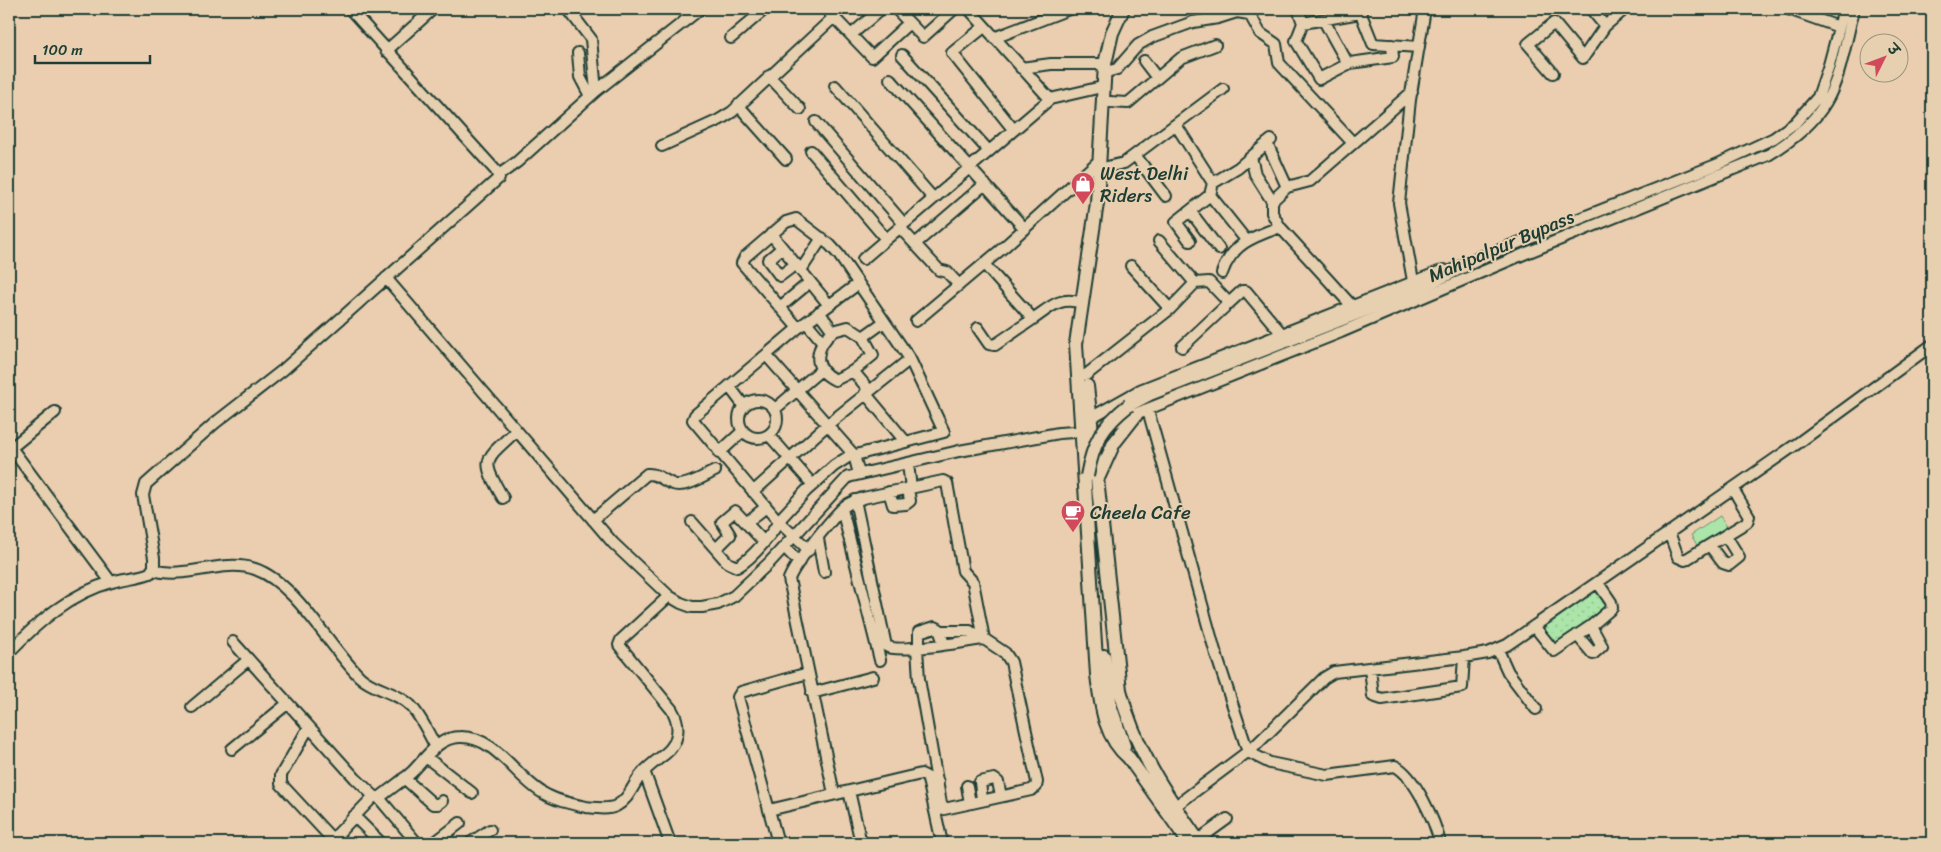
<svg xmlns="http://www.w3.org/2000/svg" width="1941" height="852" font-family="Sriracha,'Playpen Sans Deva',sans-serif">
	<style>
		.grass { fill: #ace5a9; stroke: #66916e }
		.park { fill: url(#park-dots); stroke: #66916e }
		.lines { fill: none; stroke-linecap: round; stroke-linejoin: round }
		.minor-casing { stroke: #1f3d34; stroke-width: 14 }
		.major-casing { stroke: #1f3d34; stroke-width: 16 }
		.minor { stroke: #e7d0b0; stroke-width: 10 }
		.major { stroke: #e7d0b0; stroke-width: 12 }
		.major-bridge-casing { stroke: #1f3d34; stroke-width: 16; stroke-linecap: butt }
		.major-bridge { stroke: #e7d0b0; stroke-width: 12 }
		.labels { text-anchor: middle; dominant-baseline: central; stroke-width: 4; stroke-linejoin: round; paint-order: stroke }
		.poi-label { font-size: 19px; fill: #1f3d34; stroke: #e7d0b0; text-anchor: start }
		.street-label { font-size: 19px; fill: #1f3d34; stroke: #e7d0b0 }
	</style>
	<defs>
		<pattern id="park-dots" width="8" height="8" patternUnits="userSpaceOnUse" patternTransform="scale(1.25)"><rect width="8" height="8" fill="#ace5a9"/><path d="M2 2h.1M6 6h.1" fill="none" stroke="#94c592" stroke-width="1.8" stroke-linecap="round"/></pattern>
	</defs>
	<rect width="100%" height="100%" fill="#ebceb0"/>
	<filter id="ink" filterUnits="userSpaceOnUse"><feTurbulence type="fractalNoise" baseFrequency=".02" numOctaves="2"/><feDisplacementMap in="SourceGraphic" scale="10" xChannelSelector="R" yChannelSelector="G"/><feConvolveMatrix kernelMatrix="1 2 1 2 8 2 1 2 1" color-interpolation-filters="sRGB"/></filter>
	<g filter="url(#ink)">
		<path class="grass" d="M1720 516 1729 530 1700 550 1691 535Z"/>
		<path class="park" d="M1592 590 1596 591 1606 606 1603 610 1550 646 1540 626Z"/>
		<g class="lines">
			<defs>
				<path id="minor" d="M826 9 872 57 909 23
					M896 9 923 37 954 9
					M969 9 1050 99
					M1247 9 1260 33 1276 44 1279 63 1353 143
					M1298 9 1303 23 1360 13
					M1359 9 1373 44 1419 47
					M1591 9 1605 26
					M1788 9 1839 27
					M1323 19 1348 64
					M1303 23 1296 41 1319 79 1350 63 1393 57 1392 45
					M984 27 952 53 1013 129
					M851 35 881 9
					M731 38 765 9
					M994 38 1069 9
					M386 51 433 9
					M578 53 580 77 590 96
					M902 55 988 150
					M1144 61 1157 78
					M1021 68 1051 64H1105
					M1110 71 1117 69 1138 45 1152 37 1193 22 1218 18 1237 12 1249 14 1257 9
					M1553 73 1528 44 1554 23 1583 58 1605 26 1625 9
					M769 76 800 109
					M890 79 1025 229
					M835 86 933 198
					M596 91 700 9
					M1109 102 1128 103 1181 58 1215 45
					M738 105 786 159
					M816 122 904 224
					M1176 125 1213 183
					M1267 143 1287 187
					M662 146 719 120 732 112 834 17
					M811 151 886 239
					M1135 155 1166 196
					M1251 157 1255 174 1272 201
					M1107 167 1124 163 1223 89
					M499 175 517 162 596 91 591 39 568 9
					M1210 195 1213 183 1238 168 1271 140
					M1190 211 1219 249
					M903 231 939 270 947 272 959 285
					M771 234 829 305
					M1190 241 1176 222 1210 195 1246 240
					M915 244 985 184
					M782 248 768 260 780 276 796 264
					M863 259 1050 99 1102 87
					M1477 259 1716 165 1774 138 1795 123 1818 97 1829 65 1844 9
					M984 264 1033 319C1051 307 1059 296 1082 303
					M1131 266 1170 309
					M801 270 822 238
					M1222 273C1232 244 1252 237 1280 227
					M386 278 613 543 669 596 681 603 692 607H702L718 604 734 596 770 562 848 477 959 451 1059 433 1089 431
					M1413 281 1399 203 1410 100 1425 9
					M1195 283 1209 282 1229 303 1242 291H1246L1282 334
					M1352 306 1280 227 1272 213V201L1287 187 1310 181 1412 92
					M780 307 810 282
					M819 312 833 331C816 346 810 368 835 380L853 371
					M916 321 1004 247 1100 160
					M806 322 822 341
					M798 328 858 284
					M978 328 989 344 995 345 1033 319
					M833 331 848 327 863 337 884 322
					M863 337 873 355 853 371 869 390
					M1182 347 1229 303
					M766 355 854 455 859 474
					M1086 375 1170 309 1195 283 1159 241
					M729 386 744 406
					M865 393 905 441
					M739 419a19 19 0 1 1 38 0a19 19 0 1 1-38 0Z
					M775 409 822 369
					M1148 410 1215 651 1248 752 1270 763 1327 775 1395 766C1415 776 1435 821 1440 843
					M1085 421 1140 390 1444 270
					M1110 424 1341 332 1524 254 1768 155C1838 113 1836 81 1854 9
					M769 435 813 485
					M9 445 111 582
					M11 448 55 412
					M719 453 743 431
					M908 464 911 488
					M753 492 827 425 910 359
					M889 492 893 505 906 504 910 501 908 488
					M503 498C480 458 484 461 516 431
					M855 500 886 646C899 654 966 641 984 639
					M842 509 880 660
					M593 520 647 474C658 473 663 481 673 484 684 489 704 476 715 471
					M692 522 728 563 737 567C754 557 772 534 782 517L806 491 834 466 848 457 944 432 910 359 839 255 830 245 796 219 786 222 745 257 742 263 798 328 695 415 693 420 779 522 809 550
					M746 523 766 507
					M1669 532 1678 557 1685 560 1747 522 1749 516 1733 489
					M818 539 824 572
					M1710 546 1723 563 1729 565 1739 557 1726 536
					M784 547 799 562
					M716 549 730 535 722 522 735 511 763 541
					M153 570C186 580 222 558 255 569 296 583 329 647 360 677 374 690 395 691 410 705 421 716 428 733 436 747
					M1534 626 1554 651 1591 626 1612 608 1611 602 1598 583
					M939 631H970L981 639
					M1577 635 1593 654 1602 646 1591 626
					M233 642 355 778 374 796 379 798 417 843
					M917 648 919 679 942 809
					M919 648V632L935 627 939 629 944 644
					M1498 650 1508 672 1536 709
					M9 652C38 622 71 593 112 582 124 578 138 578 150 573L154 567V558L143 495 146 484 215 423 283 370 499 178 496 171 350 9
					M1370 668 1373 696 1382 699 1462 687 1464 657
					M812 693 873 677
					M192 707 248 660
					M309 727 281 775V784L332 839
					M232 749 287 704
					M426 757 472 793
					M644 771 670 843
					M404 778 433 804H438L442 801
					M929 784 942 843
					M967 786 970 803
					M849 791 861 843
					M834 794 789 579C795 563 832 518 845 506 851 502 857 500 863 498L943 481 947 483 963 571 973 582 984 639 1005 653 1011 662 1037 782 1036 787 1031 790 935 811
					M379 798C390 789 402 781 412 772 426 758 438 737 460 737 496 736 515 777 543 793 556 801 572 804 586 807 596 808 608 810 616 806 629 799 632 787 640 776 647 767 656 761 665 754 679 743 681 725 672 710L619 645 621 640 669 596
					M982 800 980 782 994 779 998 782 1001 796
					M1174 807 1254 747 1324 678 1334 672 1464 657 1488 653 1507 645 1801 441 1932 345
					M769 810 921 774 927 777 929 784 938 782
					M354 816 381 843
					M336 835 344 843
					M1198 840 1227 819
					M329 843 374 796
					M434 843 460 823
					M470 843 490 830
					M778 843 738 697 741 692 808 673"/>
				<path id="major" d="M1123 9 1112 33 1105 64 1097 203 1076 344 1097 675C1101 705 1104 737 1129 758L1189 843
					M1087 386 1120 690C1134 748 1166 795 1200 843
					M1129 405 1150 394 1409 293 1482 257
					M1099 476 1114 443 1136 415
					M1104 656 1111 708 1124 746"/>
			</defs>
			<use href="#minor" class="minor-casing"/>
			<use href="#major" class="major-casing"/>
			<use href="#minor" class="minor"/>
			<use href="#major" class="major"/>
			<defs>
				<path id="major-bridge" d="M1087 476C1093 443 1102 426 1129 405"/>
			</defs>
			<use href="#major-bridge" class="major-bridge-casing"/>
			<use href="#major-bridge" class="major-bridge"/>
		</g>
	</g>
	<defs>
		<symbol id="shop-pin" viewBox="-11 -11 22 30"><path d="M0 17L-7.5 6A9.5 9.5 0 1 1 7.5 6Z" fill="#d1495b" stroke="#e7d0b0"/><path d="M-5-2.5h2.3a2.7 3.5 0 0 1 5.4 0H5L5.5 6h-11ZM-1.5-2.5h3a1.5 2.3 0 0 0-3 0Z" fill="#fff"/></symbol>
		<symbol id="cafe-pin" viewBox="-11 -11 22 30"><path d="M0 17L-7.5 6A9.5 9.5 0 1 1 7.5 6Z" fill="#d1495b" stroke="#e7d0b0"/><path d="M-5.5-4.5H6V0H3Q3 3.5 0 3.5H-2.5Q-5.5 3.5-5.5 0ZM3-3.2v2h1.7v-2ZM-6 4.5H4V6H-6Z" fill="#fff"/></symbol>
	</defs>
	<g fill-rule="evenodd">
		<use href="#shop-pin" x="1069" y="170" width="28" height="38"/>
		<use href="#cafe-pin" x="1059" y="498" width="28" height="38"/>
	</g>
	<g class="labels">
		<g class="poi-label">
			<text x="1100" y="173">West Delhi<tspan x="1100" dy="22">Riders</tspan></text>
			<text x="1090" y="512">Cheela Cafe</text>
		</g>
		<g class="street-label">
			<text transform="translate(1501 246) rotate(-23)">Mahipalpur Bypass</text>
		</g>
	</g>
	<rect width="1941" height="852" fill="none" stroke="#e7d0b0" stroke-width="30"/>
	<rect x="15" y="15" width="1911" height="822" fill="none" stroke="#1f3d34" stroke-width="2" filter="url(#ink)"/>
	<g transform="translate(1884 58) rotate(48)"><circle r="24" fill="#e7d0b0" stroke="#97957e"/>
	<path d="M0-4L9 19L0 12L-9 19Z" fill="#d1495b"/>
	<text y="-8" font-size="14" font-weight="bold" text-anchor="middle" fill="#1f3d34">उ</text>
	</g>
	<path d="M35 55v8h115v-8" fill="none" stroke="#1f3d34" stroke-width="2.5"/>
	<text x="42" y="55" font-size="15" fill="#1f3d34" stroke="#e7d0b0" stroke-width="4" paint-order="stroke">100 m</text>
</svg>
